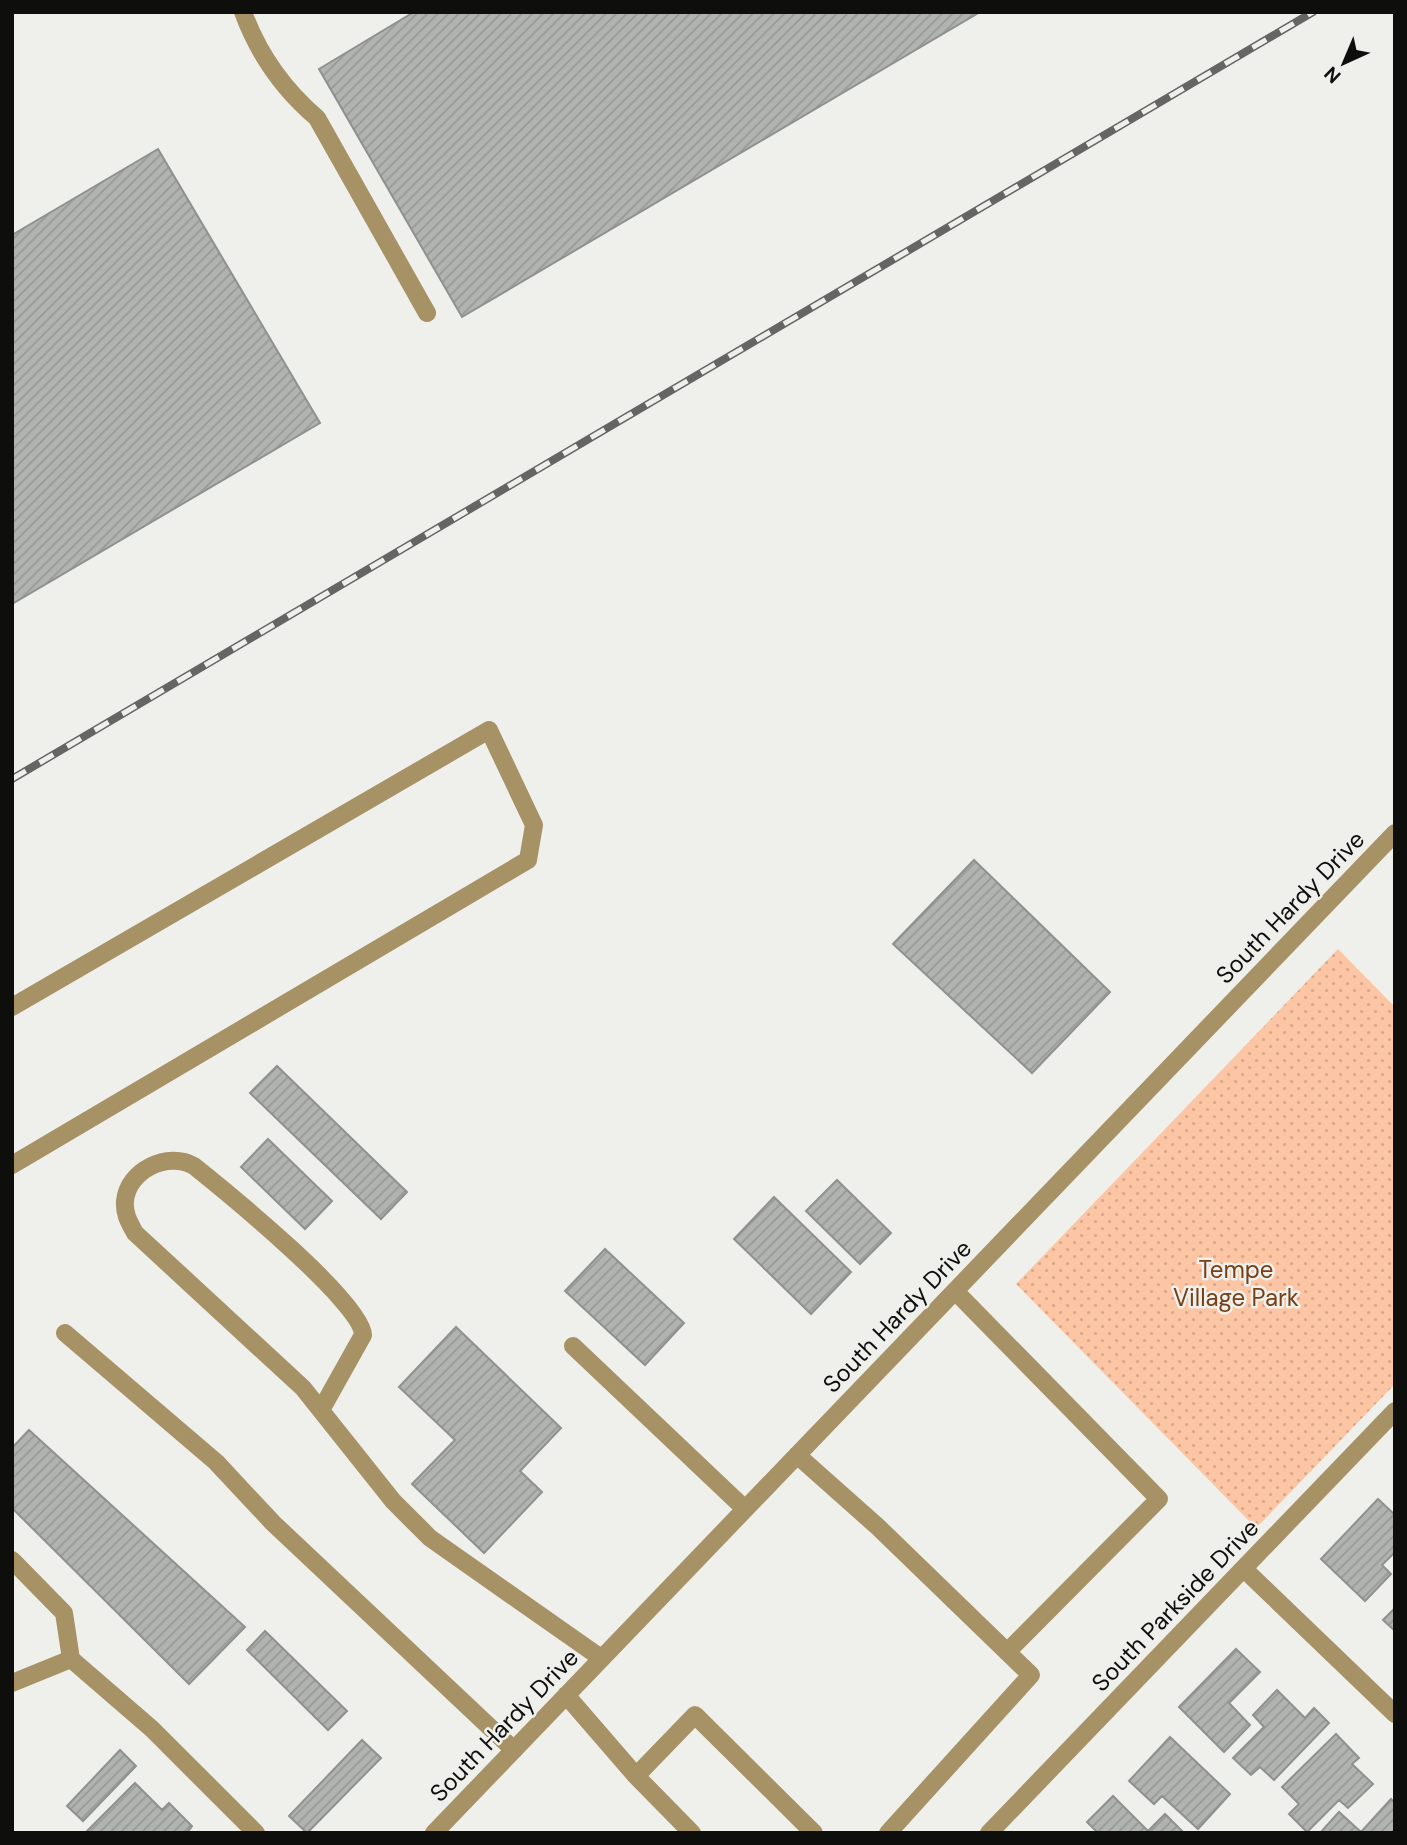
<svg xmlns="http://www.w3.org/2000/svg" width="1407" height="1845" font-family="'DM Sans',sans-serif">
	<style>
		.grass { fill: url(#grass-dots) }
		.building { fill: url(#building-hatch); stroke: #8e918e; stroke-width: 2 }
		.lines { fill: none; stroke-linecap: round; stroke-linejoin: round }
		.minor { stroke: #a79266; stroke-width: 18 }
		.rail-casing { stroke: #656664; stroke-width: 8 }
		.rail { stroke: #eff0ec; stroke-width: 5; stroke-dasharray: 16; stroke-linecap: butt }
		.labels { text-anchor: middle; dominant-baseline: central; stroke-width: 5; stroke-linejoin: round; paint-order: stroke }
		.street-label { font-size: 24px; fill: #0e0e0d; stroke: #eff0ec }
		.park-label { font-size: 24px; fill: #764018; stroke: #eff0ec }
	</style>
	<defs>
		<pattern id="grass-dots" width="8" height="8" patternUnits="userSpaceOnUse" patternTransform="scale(1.75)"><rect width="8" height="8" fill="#fcc5a3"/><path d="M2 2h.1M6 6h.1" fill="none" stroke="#d7a88b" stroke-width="1.8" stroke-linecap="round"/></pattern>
		<pattern id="building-hatch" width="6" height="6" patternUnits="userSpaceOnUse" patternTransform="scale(1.75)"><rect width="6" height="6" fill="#b0b3b0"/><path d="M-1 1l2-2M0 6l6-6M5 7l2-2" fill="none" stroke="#969996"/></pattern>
	</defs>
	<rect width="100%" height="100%" fill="#eff0ec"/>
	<path class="grass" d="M1338 949 1395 1007V1384L1256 1528 1016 1284Z"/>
	<path class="building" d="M414 12H980L462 317 319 69Z
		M158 149 320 423 12 604V235Z
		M974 860 1110 992 1032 1073 893 944Z
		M277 1066 407 1192 381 1219 250 1093Z
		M268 1139 332 1201 305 1229 241 1167Z
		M837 1180 891 1233 860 1264 806 1211Z
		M774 1197 851 1272 811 1314 734 1239Z
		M605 1249 684 1323 645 1365 565 1291Z
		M456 1327 561 1428 520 1471 542 1492 484 1553 412 1484 455 1440 399 1387Z
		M29 1430 245 1627 189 1684 12 1508V1448Z
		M1378 1499 1395 1515V1552L1382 1565 1391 1574 1365 1601 1321 1559Z
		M1395 1608V1631L1383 1620Z
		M265 1631 347 1711 328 1730 247 1650Z
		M1236 1649 1260 1672 1229 1703 1250 1725 1224 1752 1179 1707Z
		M1277 1690 1305 1718 1314 1708 1329 1723 1274 1780 1260 1767 1251 1775 1233 1758 1264 1727 1253 1715Z
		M1336 1734 1359 1758 1352 1764 1373 1784 1348 1808 1339 1800 1307 1832 1289 1814 1299 1804 1282 1787Z
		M1170 1737 1230 1794 1198 1829 1162 1796 1154 1804 1129 1781Z
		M362 1740 381 1758 307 1833 289 1816Z
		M120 1750 136 1766 83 1821 67 1806Z
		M135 1783 162 1810 169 1803 192 1826 187 1833H85Z
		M1113 1796 1148 1831 1165 1814 1184 1833H1098L1087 1822Z
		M1391 1799 1395 1803V1833H1320L1339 1812 1361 1832Z"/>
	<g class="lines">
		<path class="minor" d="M243 12C258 53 284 90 317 118L427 313
			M12 1007 489 730 534 825 528 860 12 1165
			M955 1291 1159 1499 1007 1652
			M65 1333 216 1462 273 1523 514 1750
			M573 1346 745 1509
			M321 1410 363 1335C363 1303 224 1190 194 1166 168 1151 128 1170 125 1201 124 1214 129 1222 135 1233L303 1388 393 1501 430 1538 601 1658
			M797 1455 878 1527 1031 1675 888 1833
			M12 1560 64 1613 71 1659 152 1729 256 1833
			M1244 1569 1395 1714
			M12 1683 71 1659
			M566 1695 636 1776 692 1833
			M636 1776 695 1715 814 1833
			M434 1833 1395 833
			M989 1833 1395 1411"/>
		<defs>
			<path id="rail" d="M12 779 1313 12"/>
		</defs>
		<use href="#rail" class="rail-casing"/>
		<use href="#rail" class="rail"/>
	</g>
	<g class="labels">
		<g class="street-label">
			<text transform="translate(1290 907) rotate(-46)">South Hardy Drive</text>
			<text transform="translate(897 1316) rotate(-46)">South Hardy Drive</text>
			<text transform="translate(1175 1605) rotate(-46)">South Parkside Drive</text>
			<text transform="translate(504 1725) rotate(-46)">South Hardy Drive</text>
		</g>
		<g class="park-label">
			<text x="1236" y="1269">Tempe<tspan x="1236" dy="28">Village Park</tspan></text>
		</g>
	</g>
	<rect width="1407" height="1845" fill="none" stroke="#0e0e0d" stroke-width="28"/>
	<g transform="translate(1344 63) rotate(224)" stroke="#eff0ec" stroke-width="5" paint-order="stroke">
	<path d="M0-5L12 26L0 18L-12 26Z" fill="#0e0e0d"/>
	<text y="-10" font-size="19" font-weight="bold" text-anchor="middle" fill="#0e0e0d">N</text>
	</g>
</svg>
